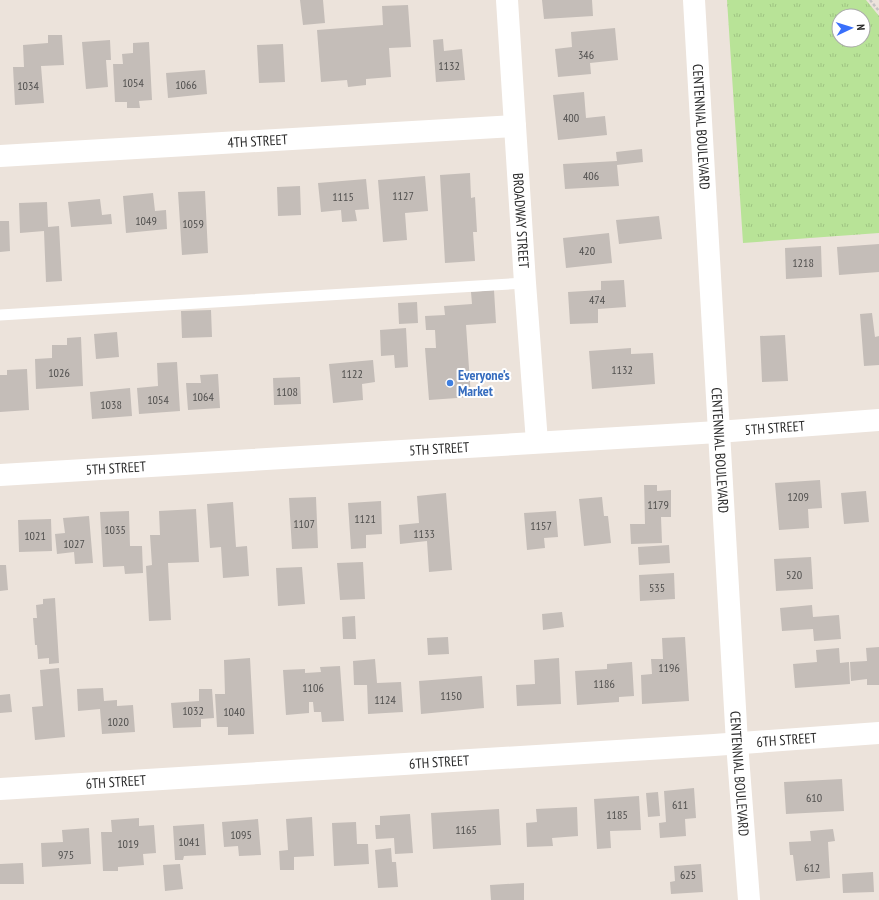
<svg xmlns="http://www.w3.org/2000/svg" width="879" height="900" font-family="'PT Sans Narrow',sans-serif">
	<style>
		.grass { fill: url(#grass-tufts); fill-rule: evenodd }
		.building { fill: #c4bdb8 }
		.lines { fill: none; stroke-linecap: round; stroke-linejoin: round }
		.path { stroke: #c3c3c3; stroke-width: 2.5; stroke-dasharray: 3 2; stroke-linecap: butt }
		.service { stroke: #fff; stroke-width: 11 }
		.minor { stroke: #fff; stroke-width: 22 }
		.tertiary { stroke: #fff; stroke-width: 22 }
		.secondary { stroke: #fff; stroke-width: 22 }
		.shop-dot { fill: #3f7fe0; stroke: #fff; stroke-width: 1.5 }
		.labels { text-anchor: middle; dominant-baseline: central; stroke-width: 4; stroke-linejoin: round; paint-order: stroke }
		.number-label { font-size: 12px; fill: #504f4e }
		.street-label { font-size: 14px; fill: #2a2a2a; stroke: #fff }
		.shop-label { font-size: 14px; font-weight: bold; fill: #366cbe; stroke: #fff; text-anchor: start }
	</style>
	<defs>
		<pattern id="grass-tufts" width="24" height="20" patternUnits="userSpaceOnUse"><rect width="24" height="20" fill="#b8e397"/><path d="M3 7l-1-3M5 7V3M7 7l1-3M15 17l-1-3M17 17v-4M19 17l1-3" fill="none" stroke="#9ec382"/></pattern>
	</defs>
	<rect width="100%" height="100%" fill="#ece3db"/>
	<path class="grass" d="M727 0H866L879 16V233L743 243ZM839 16H863V40H839Z"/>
	<path class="building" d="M300 0H323L325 23 303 25Z
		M542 0H592L593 16 544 19Z
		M408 5 411 47 389 48 391 77 366 79V85L348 87 347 80 321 82 317 30 383 25 382 6Z
		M615 28 618 60 590 63 591 74 558 77 555 49 572 47 571 32Z
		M48 35H62L64 65 41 66 44 103 15 105 13 67H24L23 45 48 43Z
		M443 39 444 51 462 49 465 80 436 82 433 40Z
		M110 40 111 60H106L108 87 86 89 82 42Z
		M149 42 152 100 139 101 140 108H127V102H115L113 64H123L122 54 133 53V43Z
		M283 44 285 82 259 83 257 45Z
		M205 70 207 94 168 98 166 73Z
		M584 92 586 118 605 116 607 135 558 140 553 95Z
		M642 149 643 162 617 165 619 186 565 189 563 164 617 161 616 152Z
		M470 173 471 198 475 197 477 232H473L475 261 445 263 440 175Z
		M425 176 428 211 405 213 407 240 383 242 378 180Z
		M366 179 369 209 355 210 357 221 342 222 341 210 321 212 318 183Z
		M300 186 301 215 278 216 277 187Z
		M205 191 208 253 182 255 178 192Z
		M153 193 155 211 166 210 167 229 126 233 123 196Z
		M100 199 102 215 111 214 112 224 71 227 68 202Z
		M47 202 48 227 59 226 62 281 46 282 44 231 20 233 19 203Z
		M659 216 662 239 619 244 616 220Z
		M0 221H9L10 251 0 252Z
		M609 233 612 263 566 268 563 238Z
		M879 244V272L839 275 837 247Z
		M821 246 822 277 786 279 785 248Z
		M624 280 626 307 598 309V323L570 324 568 292 601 290V281Z
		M494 290 496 323 466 325 471 397 429 400 425 348H436L435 330H426L425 316 445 315 444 306 472 304 471 292Z
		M417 302 418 323 399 324 398 303Z
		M211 310 212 337 182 338 181 311Z
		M872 313 875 337 879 336V365L864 366 860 314Z
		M406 328 408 367 395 368 394 355 381 356 380 330Z
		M117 332 119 357 96 359 94 334Z
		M785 335 788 381 762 382 760 336Z
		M81 337 83 386 36 389 35 359 52 358V345H67V338Z
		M631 348V354L653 353 655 384 592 389 589 351Z
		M373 360 375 382 362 384 363 400 333 403 329 364Z
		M177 362 180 411 139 414 137 388 158 386 157 363Z
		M27 369 29 410 0 412V375H7V370Z
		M218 374 220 408 188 410 186 383H201L200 375Z
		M300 377 301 404 274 405 273 378Z
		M130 388 132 416 92 419 90 392Z
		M820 480 822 508 808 509 809 528 779 530 775 483Z
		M644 485H657V491L671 490V517H661L662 543 631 544 630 524H645Z
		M866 491 869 522 844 524 841 493Z
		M446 493 452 570 429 572 427 541 400 544 399 525 419 523 417 496Z
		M316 497 318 548 292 549 289 498Z
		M602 497 604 516H608L611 543 584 546 579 499Z
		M381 501 382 534 366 535V548L351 549 348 503Z
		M233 502 236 547 247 546 249 576 223 578 221 547 210 548 207 504Z
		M196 509 199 562 168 563 171 620 149 621 146 566 152 565 150 535H160L159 511Z
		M129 511 130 546H142L143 573 125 574 124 566 103 567 100 512Z
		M556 511 558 537 544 538 545 548 527 550 524 513Z
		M89 516 93 563 75 564 74 552 57 554 55 534 65 533 63 518Z
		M51 519 52 551 19 552 18 520Z
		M669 545 670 563 639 565 638 547Z
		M811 557 813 589 776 591 774 559Z
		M363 562 365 599 340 600 337 563Z
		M0 565H6L8 590 0 591Z
		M302 567 305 604 278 606 276 568Z
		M674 573 675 599 640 601 639 575Z
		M55 598 59 663 49 664V658L38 659 37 645H35L33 618H37L36 605 43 604V599Z
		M812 605 813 617 839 615 841 639 814 641 813 629 782 631 780 608Z
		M562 612 564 627 543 630 542 614Z
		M355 616 356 639H343L342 617Z
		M448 637 449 654 428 655 427 638Z
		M685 637 689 701 642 704 641 675 652 674 651 659H663L662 638Z
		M879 647V685H867V679L851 681 850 662 867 661 866 648Z
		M839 648 840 663 849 662 850 684 795 688 793 664 817 662 816 650Z
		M250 658 254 734 228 735V727H217L215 694H225L224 660Z
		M559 658 561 704 517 706 516 685 535 684 534 660Z
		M375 659 377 683 401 682 403 712 368 714 367 685H354L353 661Z
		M632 662 634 696 619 697V702L577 705 575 671 607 669V664Z
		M340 666 344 721 322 722 321 712H314L313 702H309V713L286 715 283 670 305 669V673L321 672 320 667Z
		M59 668 65 737 35 740 32 707 43 706 40 670Z
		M482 676 484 708 421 714 419 681Z
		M103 688 104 701 117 700V706L133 705 135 732 102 734 100 709 78 711 77 689Z
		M199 689H212L214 718 201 719V727L173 728 171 703 199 701Z
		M10 694 12 712 0 713V695Z
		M842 779 844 811 786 814 784 782Z
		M694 788 696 818 685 819 686 836 660 838 659 823 666 822 664 791Z
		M658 792 660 816 648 817 646 793Z
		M639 796 641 830 610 831 611 848 597 849 594 799Z
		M577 807 578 836 552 838 553 846 527 847 526 823 537 822 536 809Z
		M499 809 501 845 433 849 431 813Z
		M410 814 413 853 395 854 394 838 376 839 375 825H380V816Z
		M312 817 314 856 294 857V870H280L279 851 288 850 286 819Z
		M139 818V826L154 825 156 853 143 854 144 865 118 867V871H103L101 832H112L111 820Z
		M258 819 261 855 239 856 238 846 224 847 222 822Z
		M356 822 357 844H368L369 864 334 866 332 823Z
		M204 824 206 855 184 856 183 860H175L173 826Z
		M89 828 91 864 42 867 41 843 63 842 62 830Z
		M833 829 835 841 828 842 830 878 796 881 793 855H790L789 842 811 841 810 831Z
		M391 848 392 862H396L398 887 378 888 375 850Z
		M23 863 24 884H0V864Z
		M180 864 183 889 165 891 163 865Z
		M701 864 703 892 671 894 670 882 675 881 674 866Z
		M873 872 874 892 843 893 842 874Z
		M524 883V900H491L490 885Z"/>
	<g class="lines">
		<path class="path" d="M870 0 879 11"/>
		<path class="service" d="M0 315 525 283"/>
		<g class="minor">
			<path id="s1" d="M507 0 525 283 537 442"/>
			<path id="s2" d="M0 156 515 126"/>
			<path id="s3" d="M0 789 714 745 879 733"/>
		</g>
		<path class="tertiary" id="s4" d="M0 475 718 432"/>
		<g class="secondary">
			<path id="s5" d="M694 0 737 743 749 900"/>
			<path id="s6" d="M718 432 879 420"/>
		</g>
	</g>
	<circle class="shop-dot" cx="450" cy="383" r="4"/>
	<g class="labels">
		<g class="number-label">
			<text x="586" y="54">346</text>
			<text x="449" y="65">1132</text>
			<text x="133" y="82">1054</text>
			<text x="186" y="84">1066</text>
			<text x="28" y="85">1034</text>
			<text x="571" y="117">400</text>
			<text x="591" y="175">406</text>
			<text x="403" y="195">1127</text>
			<text x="343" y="196">1115</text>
			<text x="146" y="220">1049</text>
			<text x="193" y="223">1059</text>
			<text x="587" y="250">420</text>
			<text x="803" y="262">1218</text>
			<text x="597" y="299">474</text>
			<text x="622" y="369">1132</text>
			<text x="59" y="372">1026</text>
			<text x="352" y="373">1122</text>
			<text x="287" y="391">1108</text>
			<text x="203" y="396">1064</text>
			<text x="158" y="399">1054</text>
			<text x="111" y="404">1038</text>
			<text x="798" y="496">1209</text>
			<text x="658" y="504">1179</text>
			<text x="365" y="518">1121</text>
			<text x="304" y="523">1107</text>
			<text x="541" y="525">1157</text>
			<text x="115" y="529">1035</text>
			<text x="424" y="533">1133</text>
			<text x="35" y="535">1021</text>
			<text x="74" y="543">1027</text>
			<text x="794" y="574">520</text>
			<text x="657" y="587">535</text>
			<text x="669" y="667">1196</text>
			<text x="604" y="683">1186</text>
			<text x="313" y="687">1106</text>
			<text x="451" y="695">1150</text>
			<text x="385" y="699">1124</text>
			<text x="193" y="710">1032</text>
			<text x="234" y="711">1040</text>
			<text x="118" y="721">1020</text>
			<text x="814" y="797">610</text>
			<text x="680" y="804">611</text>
			<text x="617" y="814">1185</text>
			<text x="466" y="829">1165</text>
			<text x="241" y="834">1095</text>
			<text x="189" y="841">1041</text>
			<text x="128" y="843">1019</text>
			<text x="66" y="854">975</text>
			<text x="812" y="867">612</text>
			<text x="688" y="874">625</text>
		</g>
		<g class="street-label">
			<text stroke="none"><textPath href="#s5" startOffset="127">CENTENNIAL BOULEVARD</textPath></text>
			<text stroke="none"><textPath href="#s2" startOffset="258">4TH STREET</textPath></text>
			<text stroke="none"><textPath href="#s1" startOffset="221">BROADWAY STREET</textPath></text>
			<text stroke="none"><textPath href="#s6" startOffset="57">5TH STREET</textPath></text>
			<text stroke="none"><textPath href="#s4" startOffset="440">5TH STREET</textPath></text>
			<text stroke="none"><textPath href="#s5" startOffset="451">CENTENNIAL BOULEVARD</textPath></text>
			<text stroke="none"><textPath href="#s4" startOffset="116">5TH STREET</textPath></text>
			<text stroke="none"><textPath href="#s3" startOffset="788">6TH STREET</textPath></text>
			<text stroke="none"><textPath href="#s3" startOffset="440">6TH STREET</textPath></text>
			<text stroke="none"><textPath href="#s5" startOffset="775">CENTENNIAL BOULEVARD</textPath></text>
			<text stroke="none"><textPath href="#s3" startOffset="116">6TH STREET</textPath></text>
		</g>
		<g class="shop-label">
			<text x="458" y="375">Everyone’s<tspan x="458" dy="16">Market</tspan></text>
		</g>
	</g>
	<g transform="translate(851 28) rotate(86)"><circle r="19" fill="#ffffff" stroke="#aaaaaa"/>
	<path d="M0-3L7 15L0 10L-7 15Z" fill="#396ffb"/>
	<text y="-6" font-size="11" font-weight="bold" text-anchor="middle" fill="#2a2a2a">N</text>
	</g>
</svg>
